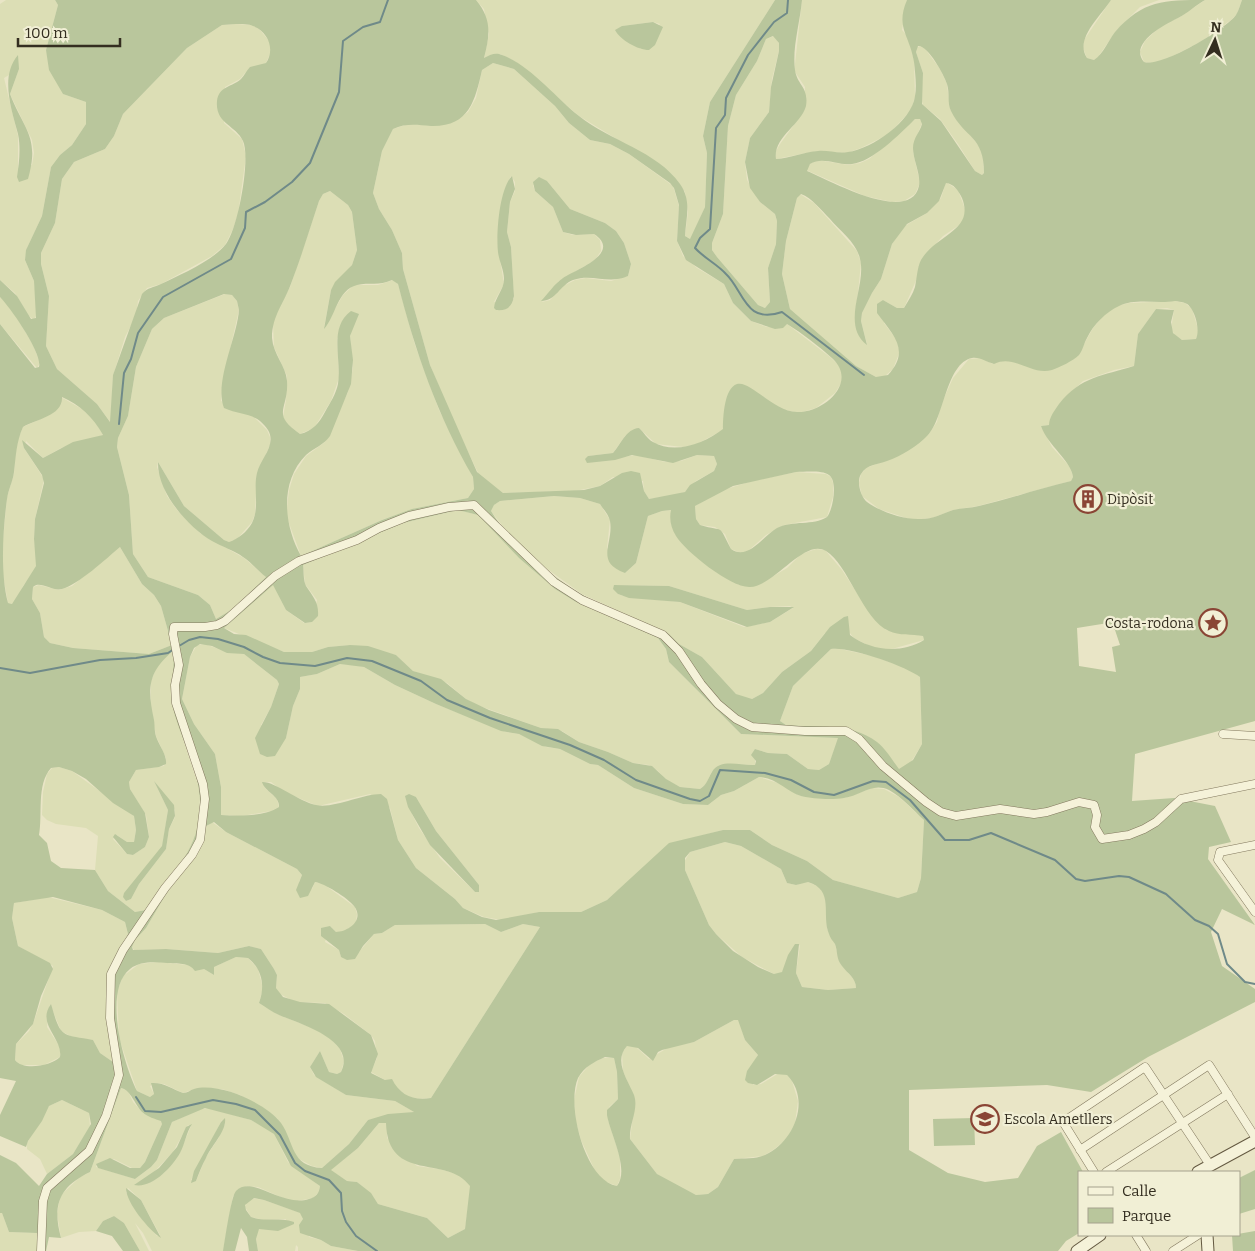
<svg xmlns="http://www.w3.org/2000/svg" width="1255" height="1251" font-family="Bitter,serif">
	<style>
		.farmland { fill: #dcdeb5; fill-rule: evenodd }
		.green { fill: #b9c69c; fill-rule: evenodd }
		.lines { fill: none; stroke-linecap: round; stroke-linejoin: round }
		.stream { stroke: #6f8a89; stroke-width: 2 }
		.street-casing { stroke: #82785e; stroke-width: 9 }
		.secondary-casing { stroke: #645941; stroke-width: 13 }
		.street { stroke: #f5f2d9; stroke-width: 8 }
		.secondary { stroke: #f5f2d9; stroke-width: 11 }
		.labels { text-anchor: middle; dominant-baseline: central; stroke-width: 4.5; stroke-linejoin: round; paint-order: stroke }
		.poi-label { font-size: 14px; fill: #342e20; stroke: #f1efd5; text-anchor: start }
	</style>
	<rect width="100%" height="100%" fill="#e9e5c6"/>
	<path class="farmland" d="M6 0H55L58 5 46 50 63 94 86 102V124L72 145 60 155 51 167 42 216 27 248 25 260 34 281 36 298V316L34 320 28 315 15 293 0 280V4ZM19 69 10 94 32 140 34 153 32 165 18 168V136L4 78Z
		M476 0H775L710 102 703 136 707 153 705 207 692 237 690 239 685 236 688 212 685 192 671 174 656 163 579 116 516 62 500 54H493L484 59 489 34 484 9ZM653 22 660 24 641 49 627 41 622 26Z
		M802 0H907L902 30 909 38 914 61 915 97 911 110 889 134 861 148 847 153 817 151 776 159V151L780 144 804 111 805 87 795 72V64Z
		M1111 0H1159L1140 7 1116 31 1098 57 1094 60 1087 58 1083 48 1084 40Z
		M1205 0H1242L1237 14 1231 20 1202 41 1167 59 1155 63 1144 62 1140 52 1145 41 1162 25 1180 17Z
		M236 24 253 25 260 30 270 42 272 49 266 63 245 73 240 79 225 87 224 123 242 139 246 156 238 214 233 229 225 245 212 256 161 284 147 288 138 301 136 316 125 337 113 376 111 423 97 404 57 369 46 346 49 296 41 264V253L55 223 62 179 74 162 105 149 114 136 123 114 187 48 222 25Z
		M774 36 779 43V51L772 79 769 112 750 138 745 162 747 180 760 202 775 214 777 221 776 244 768 268 770 302 765 308 758 305 717 257 712 250V243L723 214 728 126 736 95 757 61 766 39Z
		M923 46 940 69 947 84 950 109 982 150 984 173 982 175 975 171 958 144 940 119 923 105 921 98 923 73 916 52 917 47Z
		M493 63 514 69 555 106 569 123 590 140 610 144 629 154 673 186 679 206 677 241 683 256 697 268 724 284 733 303 751 321 767 327 787 324 830 357 840 366 843 373V380L835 393 816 408 799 413 780 409 762 396 726 404 723 430 695 445 683 447 656 444 639 428 625 436 613 453 588 456 595 461 636 455 665 462 681 461 697 455 714 456 717 464 714 471 696 481 685 492 676 495 649 499 644 491 643 481 613 477 600 486 575 491 503 493 479 475 452 418 430 365 403 269 402 253 392 230 379 209 373 193 382 151 393 129 408 124 440 125 461 117 468 112 476 98 482 70ZM511 176 515 182V191L510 202 507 232 511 247 514 299 494 302 504 284 498 247 499 221 505 189ZM547 181 570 209 605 223 616 231 624 243 631 264 628 276 611 281 586 278 575 280 563 286 550 300 542 302 559 281 595 260 601 251 600 240 594 234 573 235 563 232 553 207 535 191 533 185Z
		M915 119H920L922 123 918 133 913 152 920 183 915 194 904 201 892 202 865 196 806 170 810 164 817 160 849 165 860 163 869 159Z
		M946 182 958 190 965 209V217L961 224 943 236 929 251 904 308H897L883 300 884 323 896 339 900 351 893 369 884 377H876L856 366 790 309 782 274 786 241 797 198 800 194 814 203 857 251 861 263 855 322 859 334 867 344 861 321 862 313 872 293 881 279 892 244 903 227 927 213 941 198Z
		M330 191 348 205 352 212 357 250 352 265 331 290 324 328 343 295 354 285H378L393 280 398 284 415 345 439 410 473 477 474 489 468 498 417 508 384 519 301 556 286 515 289 490 294 474 306 456 325 442 348 392 353 368 350 336 352 328 337 338 339 378 331 401 314 428 300 434 286 424 283 417 286 400 287 376 274 347 273 323 275 315 290 287 319 201 323 194Z
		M225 294 232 295 237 301 239 310 224 376 221 401 253 416 267 430 270 437V445L257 474 255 514 252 522 237 539 229 542 224 540 184 506 158 462 157 467 167 496 177 510 200 533 244 558 266 577 233 609 216 619 210 605 198 595 148 577 133 554 129 495 117 447 118 438 128 416 136 367 152 329 164 318Z
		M0 297 12 309 33 345 40 363 37 368 0 324Z
		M1175 301 1185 303 1192 309 1199 332 1196 339 1182 340 1176 336 1171 330 1174 310 1167 308 1156 309 1138 334 1134 366 1114 370 1083 381 1061 402 1051 417 1049 425 1041 426 1052 447 1070 467 1073 477 1071 481 978 506 953 510 932 518 921 519H909L879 509 862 496 859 483 861 474 866 468 902 454 928 435 937 422 940 407 953 378 969 359 981 358 993 364 1000 360H1011L1038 370 1053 369 1078 355 1093 328 1104 315 1117 306 1129 303Z
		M61 397 82 409 95 421 103 435 61 448 43 458 26 441 24 448 44 479 35 519 34 539 37 562 35 570 23 586 16 601 12 604 8 603 3 575V541L7 497 14 474 16 444 23 427 45 417Z
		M796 472 826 474 831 477 833 483V497L827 517 784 525 766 535 748 551 741 553 731 549 725 534 715 527 700 525 696 519 695 506 720 491 752 481Z
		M554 496 580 498 600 504 610 520 607 548 625 573 636 563 648 516 662 511 672 510 671 514 675 534 689 550 716 572 739 585 760 584 787 568 801 554 816 549 825 550 842 570 866 607 886 630 923 636 924 640 888 650 873 648 854 638 849 632 825 633 811 651 782 672 763 693 752 699 743 698 736 694 702 657 679 644 669 634 582 594 536 561 511 537 491 511 494 505 500 501ZM614 585 669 586 747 610 770 607 790 606 793 608 770 622 744 627 680 602 623 596 618 594Z
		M459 510 478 515 519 558 555 589 576 602 658 638 666 649 669 662 741 734 839 738 829 764 819 770 808 769 787 754 768 753 755 749V765L723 764 711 773 706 784 700 789 680 787 666 780 658 771 649 765 633 763 608 752 579 742 562 731 541 728 477 705 466 699 447 683 413 671 396 655 350 645 328 647 312 652H284L224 628 273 584 286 610 304 623 312 622 317 600 305 584 303 565 403 523Z
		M120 547 142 584 154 595 161 606 172 645 149 654 73 648 50 643 44 637 40 613 32 599 33 587 39 585 59 590 72 586Z
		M205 644 224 651 244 654 277 680 279 684 271 707 261 725 286 738 293 706 300 689V677L317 674 340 664 355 665 364 667 395 685 436 704 506 732 519 734 546 747 560 749 590 764 598 765 634 788 683 804 708 805 721 795 734 791 759 777 781 784 798 795 806 797 845 798 872 788 884 789 899 797 924 820 921 878 917 892 898 898 833 880 807 861 772 845 750 830H723L696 837 651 861 607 900 581 912H539L502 920 484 917 463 908 455 899 416 868 398 840 390 808 370 794 318 806 284 792 271 782H263L265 788 277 799 279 807 271 811 242 816 221 815V787L215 754 194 724 182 699 190 657 197 645ZM416 797 436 831 479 885 475 892 440 858 419 828 412 814Z
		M831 649H840L873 656 909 669 920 677 922 744 911 762 899 770 879 744 858 732 786 725 780 721 793 686Z
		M173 650 175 665 171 702 200 791 199 829 185 858 146 910 135 912 108 891 95 870 98 836 86 828 56 824 47 820 42 815 43 792 47 774 52 768 59 767 72 771 134 816 136 830 134 842H127L117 835 113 839 127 854 133 855 145 847 149 837 146 815 130 789 129 782 136 770 164 766 166 758 156 736 151 709V681L159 662ZM154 781 175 810V817L169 829 166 849 139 884 131 899 126 901 124 894 162 849 168 810Z
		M212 822 226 832 297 869 302 875 299 882 312 889 315 882 322 883 355 907 357 914 356 922 351 928 344 932H336L330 926 325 942 339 950 341 957 359 952 374 934 382 933 395 925 485 924 501 932 523 924 540 927 431 1098 415 1099 408 1097 397 1088 392 1080H385L371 1072 377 1058 375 1041 371 1035 344 1014 325 1003 295 1002 280 994 276 988 277 975 274 969 261 949 249 946 218 953 166 949 134 950 132 947 135 940 146 928 205 827Z
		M725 842 741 846 781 869 787 883 796 885 806 881 821 888 826 899 827 929 835 944 840 963 855 981 856 988 828 990 802 987 796 973 800 945 791 950 784 970 780 974H774L742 957 716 934 709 925 685 870 684 862 690 852Z
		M48 897 102 910 125 922 128 934 112 966 113 1062 100 1053 93 1040 74 1038 61 1031 50 1004 47 1027 60 1047V1057L44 1065H21L15 1060 16 1044 29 1031 34 1021 53 966 18 946 12 918 14 903Z
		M236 957 248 958 258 969 263 988 259 1003 277 1014 317 1030 331 1039 340 1049 344 1061 341 1072 337 1074 329 1072 320 1051 310 1067 314 1075 346 1095 395 1101 414 1112 368 1120 349 1144 322 1168 312 1166 299 1159 293 1152 284 1129 277 1118 240 1095 222 1089H195L183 1093 164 1084 155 1083 150 1086 154 1094 150 1097 137 1091 119 1038 117 991 123 976 139 964 159 962 188 965 204 969 214 975V967Z
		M734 1020H739L745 1040 758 1055 754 1062 753 1085 761 1084 779 1073 787 1075 792 1081 798 1101 795 1123 787 1139 773 1150 763 1156 734 1159 718 1187 708 1194 696 1195 670 1183 657 1174 630 1139 635 1100 623 1071 622 1053 627 1046H635L649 1059 669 1047 694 1042Z
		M603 1058H614L617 1072 618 1099 609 1107 608 1120 620 1157V1179L617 1186 604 1181 596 1173 581 1140 576 1122 574 1100 579 1077 590 1064Z
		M121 1088 128 1091 133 1102 143 1113 162 1121V1124L145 1162 140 1168H132L114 1159H108L97 1164 96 1167 135 1179 151 1167 157 1160 172 1122 201 1109 209 1108 251 1120 268 1129 274 1134 288 1162 320 1186 319 1192 313 1198 292 1202 258 1187 247 1186 233 1196 223 1251H152L143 1233 135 1223 149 1251H140L124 1223 114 1216 103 1221 96 1231 79 1232 61 1238 57 1214 60 1196 80 1177 90 1172ZM222 1120 225 1124 218 1139 206 1157 196 1181 191 1180ZM188 1125 191 1126 180 1152 165 1172 151 1182 135 1185 152 1174 173 1152ZM128 1188 141 1200 160 1235 157 1236 140 1217 126 1192Z
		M62 1100 89 1113 90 1127 73 1154 47 1174 40 1159 27 1149V1143L49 1106Z
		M379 1123H387V1138L417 1166 439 1169 458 1174 467 1181 471 1186 465 1229 448 1238 427 1218 378 1204 372 1195 357 1182 347 1181 330 1170 358 1148Z
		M251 1198 264 1200 301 1213 309 1237 321 1240 331 1246 358 1251H298V1247L296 1245 295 1251H258L256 1239 257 1231 259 1229H283L286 1219 263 1220 251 1217 245 1207 246 1202Z
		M0 1213H2L9 1232 37 1233 38 1251H0Z"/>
	<path class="green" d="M55 0H476C492 19 490 35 484 58 490 55 495 52 502 55 530 65 556 98 579 116 610 141 657 151 680 184 692 201 686 217 685 236L690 239 705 207 707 153 703 136 710 102 775 0H802C800 23 792 48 795 70 797 85 809 87 806 106 801 125 773 137 776 159 791 158 804 152 818 151 828 150 838 154 848 152 872 149 912 121 915 96 917 86 915 72 914 62 910 35 895 28 907 0H1111C1101 16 1074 39 1087 58L1094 60C1104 53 1108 41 1115 32 1143 0 1164 0 1205 0 1196 5 1188 13 1178 18 1166 24 1128 43 1144 62 1161 68 1226 29 1236 15 1239 10 1240 5 1242 0H1255V721L1135 754 1132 801 1174 798 1215 806 1231 842 1209 847 1208 859 1255 925 1222 909 1211 932 1222 966 1255 989V1002L1148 1057 1091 1092 1047 1085 909 1090V1150L948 1173 985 1182 1018 1178 1037 1146 1061 1132 1083 1172H1079V1233L1066 1241 1058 1251H358L331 1246 321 1240 300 1233 299 1225 303 1219 300 1213 264 1200 254 1198 245 1205 246 1210 251 1217C265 1222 280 1217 294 1222V1224L278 1231 259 1229 256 1239 258 1251H249L247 1237 241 1228 235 1251H223C225 1240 231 1196 236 1191 252 1174 282 1208 309 1199 316 1197 319 1194 320 1186L291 1166 274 1134 251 1120 205 1108 172 1122 157 1160 151 1167 135 1179 98 1168 96 1164 110 1158 130 1168H140L145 1162 162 1124 161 1121C155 1119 148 1117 142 1112 135 1105 131 1090 121 1088L90 1172C59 1187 52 1205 61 1238L49 1237 46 1251H38L37 1233 9 1232 2 1213H0V1155L16 1163 39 1186 47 1174 73 1154 91 1124 89 1113 62 1100 49 1106 42 1121 28 1141 26 1147 0 1136V1115L16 1081 0 1078V324L35 368 39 367C43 354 10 307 0 297V280L17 296 31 319 36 318 34 281 25 260 26 250 42 216 51 167 60 155 72 145 86 124V102L63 94 49 70 46 50 58 5ZM236 24C242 24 249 24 253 26 269 32 275 50 266 63L250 67C247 70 244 76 241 79 232 87 219 86 217 101 215 124 236 125 243 141 251 158 238 228 226 244 214 260 180 275 161 284 153 288 148 287 142 294L113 375 110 422 97 404 57 369 46 346 49 296 41 264V253L55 223 62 179 74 162 105 149 114 136 123 114 187 48 222 25ZM773 36 779 43V51L771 87 769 112 750 138 745 162 750 188 760 202 775 214 777 221 776 244 768 268 770 302 765 308 758 305 717 257 712 250V243L723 214 728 126 736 95 757 61 766 39ZM918 46C928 45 944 75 947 84 950 93 947 103 951 111 965 139 984 135 984 173L982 175 975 171 941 121 922 104 923 73 916 52ZM493 63 514 69 555 106 569 123 590 140 610 144 629 154 670 183 674 188 679 205 677 241 686 260 724 284 733 303 751 321 775 329 783 328 787 324C803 334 819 346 833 359 858 383 823 413 797 412 773 412 751 380 737 384 724 388 723 418 723 429 705 443 675 455 653 442 647 439 644 432 639 428 626 429 621 444 613 453L588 456 585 459 587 463 615 460 632 455 673 463 697 455 714 456 717 464 714 471 690 485 685 492 649 499 644 491 640 473 631 471 622 473 600 486 584 490 503 493 477 472 430 365 403 269 402 253 392 230 379 209 373 193 382 151 393 129C406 123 417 125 431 126 469 127 475 101 482 70ZM915 119H920L922 124C920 132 913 138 913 148 913 160 921 174 919 186 910 226 827 179 807 171L810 164C823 156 838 166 852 164 872 162 900 134 915 119ZM946 183C954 184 958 190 962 198 975 231 936 234 921 260 917 268 917 278 915 287 913 294 908 301 904 308H897L883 300 877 304V313C893 335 911 350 888 375L876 377 856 366 790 309 782 274 786 241 797 198 801 194C812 198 821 210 830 219 840 231 857 243 860 259 867 286 840 324 867 345L861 321 862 313 872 293 881 279 892 244 907 224 927 213 939 201ZM330 191 348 205 352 212 357 250 352 265 335 282 331 290 324 329C336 316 337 290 357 285 369 282 379 286 392 280L398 284C415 351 438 417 473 477L474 489 468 498 412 509 382 520 301 556C284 526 279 482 306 455 314 448 324 445 330 436L351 384 353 360 350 336 359 314 351 311C328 328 342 359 338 384 336 394 330 403 325 412 319 423 313 431 300 434 270 413 289 410 287 381 286 366 273 354 272 338 272 315 285 302 292 281 302 255 310 228 319 201L323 194ZM224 294 232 295 237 301 239 310C237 338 214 382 224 408 241 416 255 411 268 430 277 445 260 459 257 473 253 489 260 507 252 523 247 532 238 539 229 542L224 540 184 506 158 462C157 492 188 527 212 541 222 547 234 550 243 557 252 563 258 571 266 577L233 609 216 619 210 605 198 595 148 577 133 554 129 495 117 447 118 438 128 416 136 367 152 329 164 318ZM1175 301C1181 302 1187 302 1190 307 1196 314 1200 331 1196 339L1182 340 1173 333 1171 322 1174 310 1156 309 1138 334 1134 366C1103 376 1081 376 1059 404 1055 410 1049 417 1049 425L1041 426C1048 446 1071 460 1073 477L1071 481C1040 488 1010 499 979 506 971 508 962 508 953 510 942 514 933 519 921 519 904 520 881 512 867 502 861 497 856 482 861 474 867 464 877 465 887 461 901 456 918 446 928 435 944 419 946 363 972 358 981 357 986 362 994 364 1015 354 1031 376 1052 370 1060 367 1073 361 1079 355 1083 350 1084 343 1087 338 1093 325 1106 312 1119 306 1135 298 1157 304 1175 301ZM62 397C80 405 93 417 103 435L73 442 43 458 22 440 24 448 42 475 44 483 35 519 34 539 36 566 12 604 8 603C0 573 3 529 7 499 8 490 13 481 14 472 16 456 16 443 23 427 36 419 63 416 62 397ZM796 472C805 472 822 470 829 475 838 481 833 510 827 517 813 526 793 520 777 528 763 536 748 561 731 549 717 522 726 533 700 525L696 519 695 506 733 486ZM554 496 580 498 600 504C603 509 609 515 610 521 614 543 594 562 625 573L636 563 648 516 662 511 671 510C669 519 671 528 676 536 686 552 731 588 750 587 775 586 804 538 826 551 848 564 863 620 889 631 899 636 912 634 923 636L924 640C901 654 871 651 850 635L848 616 844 617 830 627 811 651 782 672 763 693 752 699 736 694 702 657 679 644 669 634C641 619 609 611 581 594 548 574 511 544 491 511L494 505 500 501ZM458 510 478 515 519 558 555 589 576 602 658 638 666 649 669 662 741 734 838 738 829 764 819 770 808 769 787 754 768 753 755 749 751 755 756 761 755 765C741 766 720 758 712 772 708 778 707 785 700 789L680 787 666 779 652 766 633 763 608 752 579 742 558 729 541 728 489 710 466 699 441 679 413 671 396 655 368 646 350 645 328 647 312 652H284L246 635 234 634 224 628 273 585 286 610 305 623 312 622 318 616C319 602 313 597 306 586 303 580 304 571 303 565L403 523ZM120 547 142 584 154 595 161 606 172 645 149 654 73 648 50 643 44 637 40 613 32 599 33 587C40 580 53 592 62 589 78 585 107 558 120 547ZM1108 623 1115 630 1120 645 1112 647 1116 672 1079 666 1077 628ZM200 644 212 646 227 653 244 654 277 680 279 684 271 707 255 738 260 754 267 757 275 756 286 738 293 706 300 689V677L317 674 340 664 364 667 395 685 436 704 501 731 519 734 542 746 560 749 590 764 598 765 634 788 683 804 708 805 721 795 734 791 759 777C777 778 787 792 801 796 813 799 832 800 844 798 860 796 872 782 889 790 902 797 913 810 924 820L921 878 917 892 898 898 833 880 807 861 772 845 750 830H723L669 843 607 900 581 912H539L496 920 482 917 463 908 455 899 416 868 398 840 387 799 381 794C362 794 333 809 316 805 300 802 274 781 262 782 265 792 280 796 279 807 263 817 239 816 221 815V787L215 754 194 724 182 699 190 657 194 648ZM831 649C848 646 906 666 920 677L922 744 913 760 899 769C892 760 886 749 877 742 851 722 816 728 786 725L780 721 793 686ZM173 651C176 670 168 689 173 708 178 729 188 749 194 769 214 833 182 862 146 910L135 912 108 891 95 870 61 868 51 861 47 843 39 835C43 815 36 785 51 768L59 767 72 771 86 779 113 803 134 816 136 830 134 842H127L115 834 113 837 127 854 133 855 145 847 149 837 145 813 130 789 129 782 136 770 159 767 166 764C167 755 160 747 157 739 154 732 155 726 154 720 147 688 148 672 173 651ZM214 822 226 832 297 869 302 875 296 890 300 898 308 896 315 882C324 883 348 898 354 906 365 920 348 932 336 932L330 926 321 928V936L339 950 341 957 347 960 355 959 363 946 374 934 382 933 395 925 485 924 501 932 523 924 540 927 431 1098C413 1101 400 1095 392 1079L385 1080 371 1073 378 1054 371 1035 329 1004 300 1002 283 997 276 988 277 975 274 969 261 949 249 946 218 953 166 949 133 950 132 947 135 940 146 928 206 826ZM725 842 741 846 781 869 787 883 796 885 808 882C835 890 821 915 829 934 830 938 833 941 835 944 838 952 836 959 842 966 848 974 856 978 856 988L828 990 802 987 796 973 799 944H795L788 955 782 972 774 974 758 967 733 951 716 934 709 925 685 870V858L690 852ZM53 897 102 910 125 922 128 934 112 966 113 1062 100 1053 93 1040C60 1034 61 1038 51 1004 36 1024 63 1038 60 1057 51 1066 23 1071 15 1060L16 1044 33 1024 41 996 53 969 50 963 18 946 12 918 14 903ZM236 957 248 958C263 970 265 987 259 1003 266 1007 272 1012 279 1015 300 1024 357 1040 341 1072L337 1074 329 1072 320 1051 310 1067 316 1077 346 1095 395 1101 414 1112 388 1114 368 1120 349 1144 322 1168C290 1166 295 1143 281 1123 266 1103 219 1082 194 1089 190 1090 188 1093 183 1093 172 1089 164 1082 151 1083L154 1094 150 1097 137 1091C124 1065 102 991 130 969 140 961 154 962 167 963 177 964 189 962 195 971L204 969 214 975V967ZM734 1020H738L745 1040 758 1055 747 1071 745 1080 748 1083 757 1085 775 1074 787 1075C812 1100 793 1143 765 1155 756 1159 744 1158 734 1159L718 1187 708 1194 696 1195 657 1174 630 1139C629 1124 639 1109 634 1095 628 1080 613 1061 627 1046L638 1048 653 1061 658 1052 662 1050 694 1042ZM605 1057 614 1058 617 1072 618 1099 607 1110V1115C610 1134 630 1169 617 1186 585 1181 566 1105 578 1078 584 1067 594 1062 605 1057ZM379 1123H386C388 1184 447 1154 470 1186L465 1229 448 1238 427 1218 378 1204 371 1193 357 1182 347 1181 331 1170 358 1148Z
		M653 22 663 27 655 45 649 50C638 50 620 40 615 30L622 26Z
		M18 55 19 69 10 94C24 130 40 137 28 179L19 182 17 177C19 163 21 149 18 134 11 108 0 76 18 55Z
		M512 176 515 189 510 202 507 232 511 247 514 296C512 307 507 311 496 310L494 308C495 297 504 290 504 279 504 270 499 261 498 252 496 235 499 189 512 176Z
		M539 177 547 181 570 209 605 223 616 231 624 243 631 264 628 276C608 285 593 273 573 280 560 285 556 301 541 301 548 294 554 284 563 278 575 270 623 253 594 234L576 235 563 232 553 207 535 191 533 182Z
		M614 585 669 586 747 610 770 607H794L770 622 747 627 680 602 629 598 618 594 613 589Z
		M154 781 174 805 175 816 169 829 166 849 139 884 131 899 126 901 123 897 124 893 162 846 168 810Z
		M409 794 416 797 436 831 479 885V892H475L430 845 408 807 405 796Z
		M225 1118C227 1131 211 1146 206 1158 202 1165 199 1173 196 1181L191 1183 194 1171 221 1122Z
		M974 1118 975 1145 934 1146 933 1119Z
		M192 1124C186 1133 185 1144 180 1153 172 1167 152 1189 134 1185L159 1168 177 1147 186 1127Z
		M1255 1170V1209L1239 1214V1178Z
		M126 1188 141 1200 161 1238C149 1230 126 1203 126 1188Z
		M114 1216 124 1223 140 1251H123L112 1236 96 1231 103 1221Z
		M1255 1231V1251H1233L1232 1235Z"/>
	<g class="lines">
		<path class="stream" d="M788 0 787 13 774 22 748 55 726 98 725 115 716 128 710 229 700 238 695 248C704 258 717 264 726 274 744 291 745 325 782 312L864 375
			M119 424 124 373 131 359 138 333 163 297 231 259 245 228 246 212 265 202 292 182 310 163 339 92 343 41 363 27 380 22 388 0
			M179 646 189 640 200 637 218 639 244 647 263 657 280 663 315 666 347 658 372 661 421 681 447 700 490 718 570 745 604 760 636 780 690 799 700 801 709 796 720 770 765 773 791 780 814 792 834 795 873 781 886 782 910 800 945 840H969L991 833 1055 860 1076 879 1085 881 1119 876 1129 877 1166 894 1195 920 1209 926 1218 934 1227 964 1245 982 1255 984
			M0 668 30 673 100 660 136 658 168 653 174 649
			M136 1097 145 1111 161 1112 213 1100 236 1104 255 1110 280 1135 295 1163 305 1171 329 1180 341 1193 342 1211 346 1222 356 1236 377 1251"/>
		<defs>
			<path id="street" d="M1223 734 1255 736
				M1255 845 1220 852 1218 860 1255 912
				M1080 1150 1209 1065 1255 1137
				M1094 1172 1063 1122 1145 1067 1210 1165
				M1106 1172 1228 1094
				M1136 1235 1146 1251
				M41 1251 43 1201 47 1188 89 1151 106 1116 119 1075 110 1018 111 974 123 950 165 888 192 855 200 840 205 799 203 784 176 703 175 685 179 665 173 634 174 627H205L217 625 225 621 275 576 299 561 357 540 379 528 409 516 449 507 474 505 554 582 582 600 663 635 679 651 701 684 718 704 736 719 752 727 805 731H846L859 739 883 766 926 802 941 812 956 816 1000 809 1034 814 1047 812 1079 802 1094 805 1097 815 1095 827 1102 839 1129 835 1144 829 1156 822 1181 799 1255 784
				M1173 1251 1198 1235"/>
			<path id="secondary" d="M1198 1172 1255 1141
				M1207 1235 1208 1251
				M1077 1251 1100 1235"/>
		</defs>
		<use href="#street" class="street-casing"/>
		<use href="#secondary" class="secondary-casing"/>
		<use href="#street" class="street"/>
		<use href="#secondary" class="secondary"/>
	</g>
	<defs>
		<symbol id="building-ring" viewBox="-11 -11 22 22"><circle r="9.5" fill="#f1efd5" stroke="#8a4535" stroke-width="1.5"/><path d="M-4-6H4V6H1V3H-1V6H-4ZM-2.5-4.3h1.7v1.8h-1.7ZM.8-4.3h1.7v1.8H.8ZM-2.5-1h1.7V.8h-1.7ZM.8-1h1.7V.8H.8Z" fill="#8a4535"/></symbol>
		<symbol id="sight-ring" viewBox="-11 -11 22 22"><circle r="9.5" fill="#f1efd5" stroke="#8a4535" stroke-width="1.5"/><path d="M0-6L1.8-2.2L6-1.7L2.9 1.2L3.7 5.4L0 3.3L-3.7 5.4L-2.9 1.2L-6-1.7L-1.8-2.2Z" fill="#8a4535"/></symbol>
		<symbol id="school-ring" viewBox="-11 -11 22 22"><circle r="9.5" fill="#f1efd5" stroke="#8a4535" stroke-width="1.5"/><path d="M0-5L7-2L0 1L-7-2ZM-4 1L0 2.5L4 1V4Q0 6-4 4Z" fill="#8a4535"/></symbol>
	</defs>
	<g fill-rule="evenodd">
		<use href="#building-ring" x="1072" y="483" width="32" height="32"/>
		<use href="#sight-ring" x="1197" y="607" width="32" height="32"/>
		<use href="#school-ring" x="969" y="1103" width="32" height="32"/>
	</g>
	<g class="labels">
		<g class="poi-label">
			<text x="1107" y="499">Dipòsit</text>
			<text x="1194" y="623" text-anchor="end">Costa-rodona</text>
			<text x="1004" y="1119">Escola Ametllers</text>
		</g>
	</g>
	<rect x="1078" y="1171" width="162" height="65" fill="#f1efd5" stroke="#a5a28d"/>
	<rect x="1088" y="1187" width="25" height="8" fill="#f5f2d9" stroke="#a5a28d"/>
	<text x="1122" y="1196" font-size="15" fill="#342e20">Calle</text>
	<rect x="1088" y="1208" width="25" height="15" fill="#b9c69c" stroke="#a5a28d"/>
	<text x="1122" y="1221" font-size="15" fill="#342e20">Parque</text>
	<g transform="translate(1215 40) rotate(4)" stroke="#f1efd5" stroke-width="4" paint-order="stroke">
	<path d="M0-4L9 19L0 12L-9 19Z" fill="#342e20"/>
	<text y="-8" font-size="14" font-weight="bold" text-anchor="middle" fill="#342e20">N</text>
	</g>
	<path d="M18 38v8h102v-8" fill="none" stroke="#342e20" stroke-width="2.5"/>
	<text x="25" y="38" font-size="15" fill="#342e20" stroke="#f1efd5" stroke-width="4" paint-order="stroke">100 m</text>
</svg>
